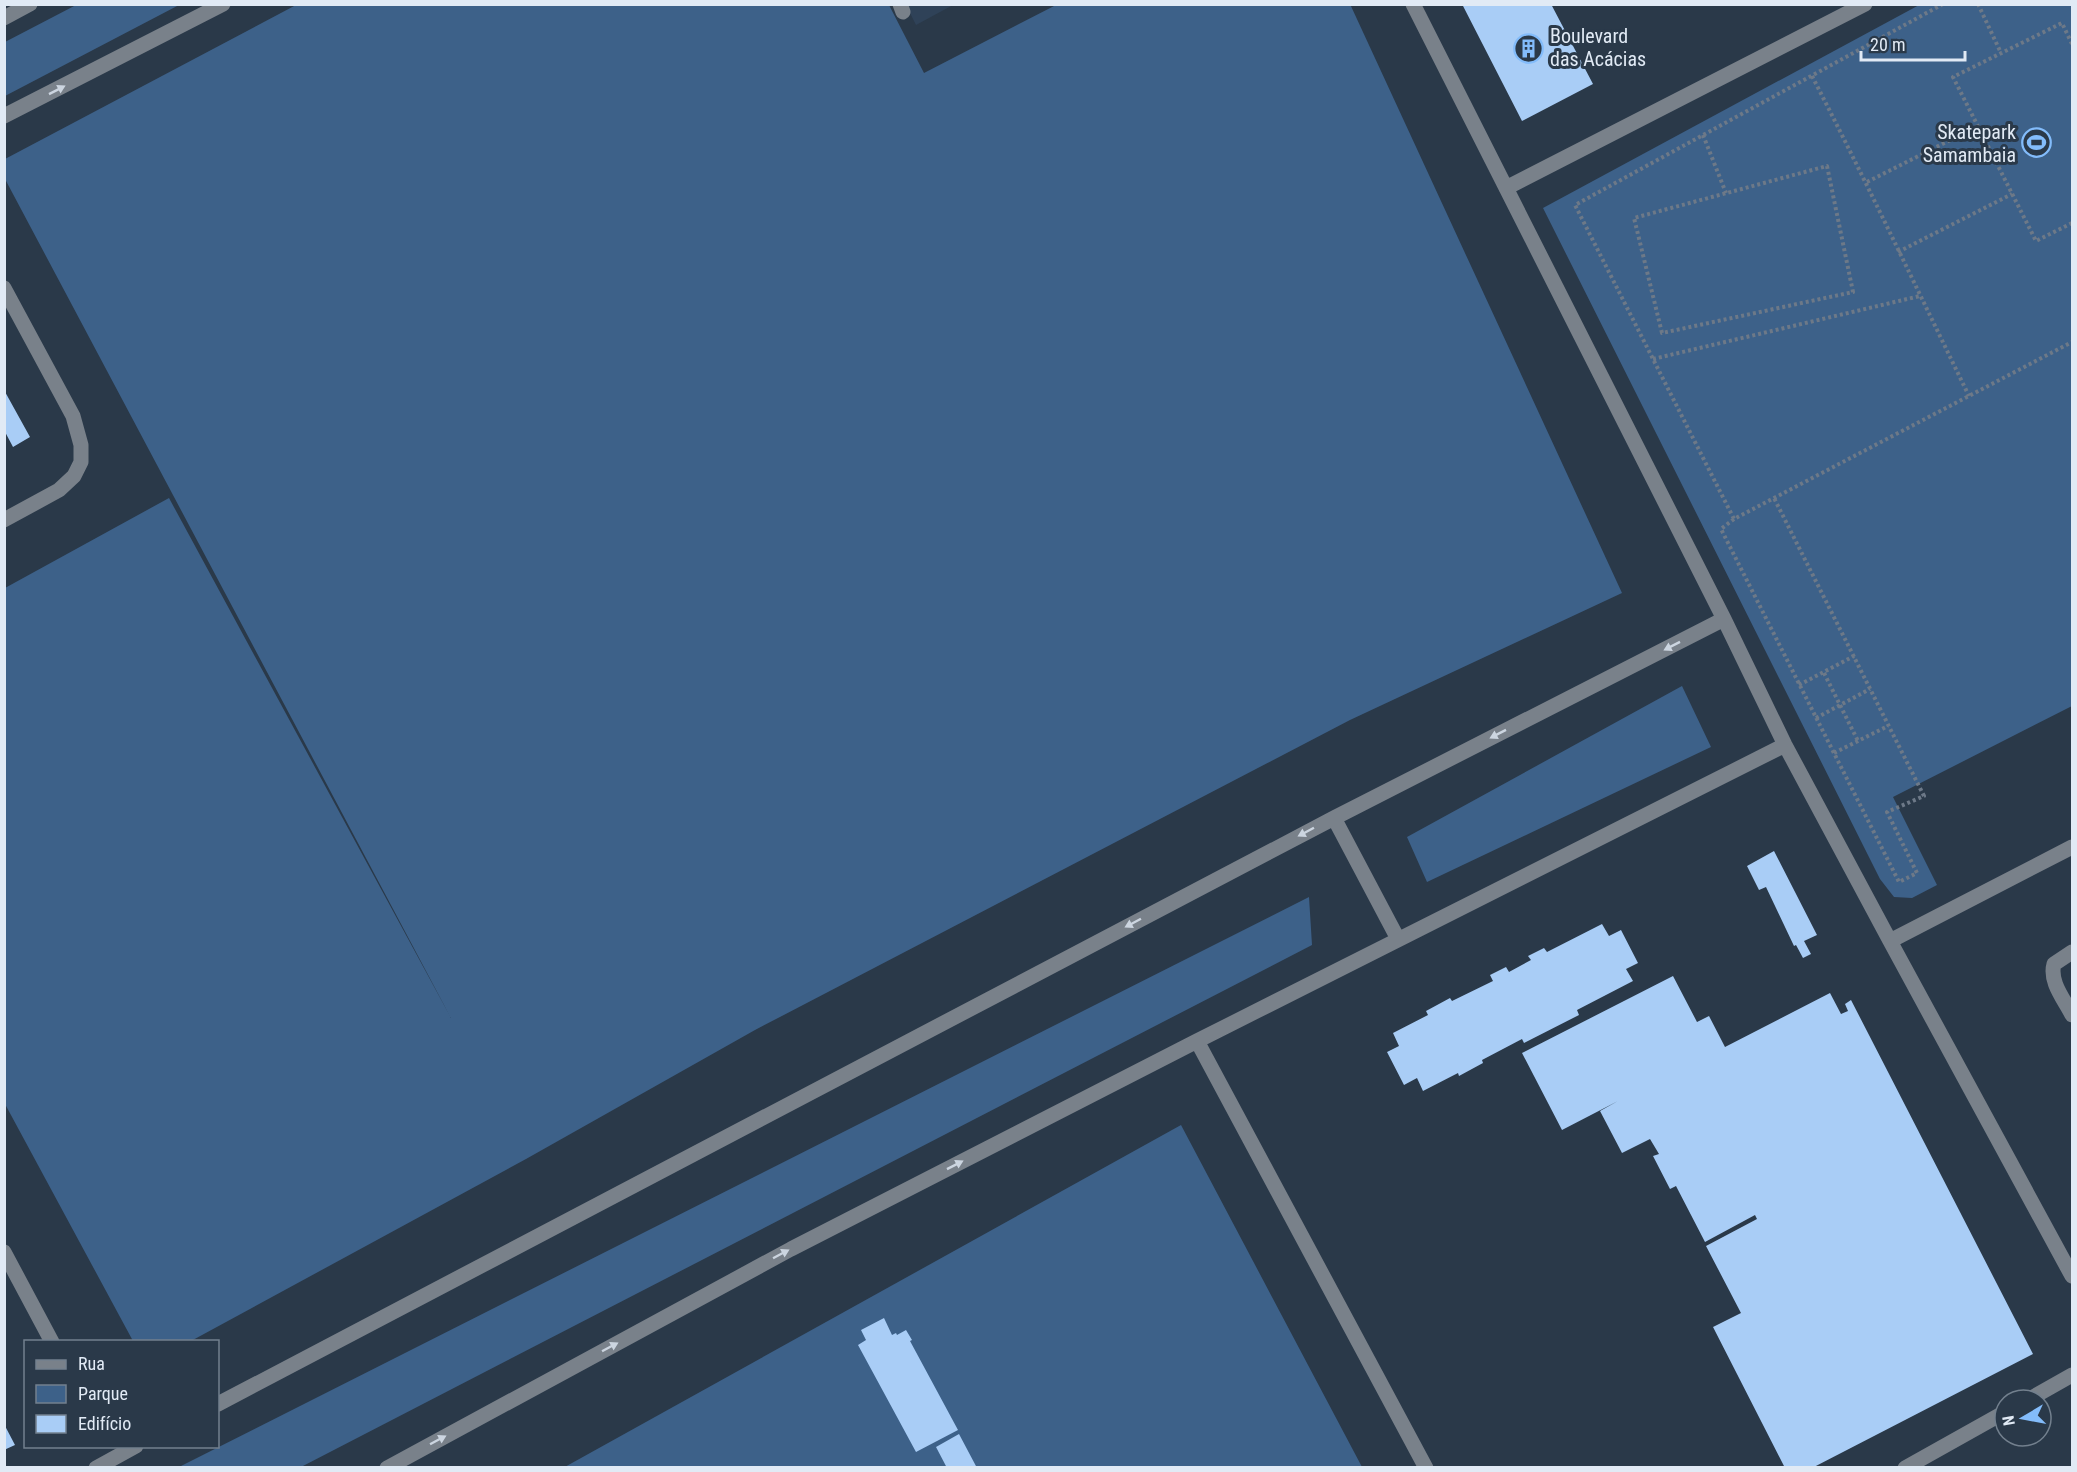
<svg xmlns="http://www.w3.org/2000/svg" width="2077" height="1472" font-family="'Roboto Condensed',sans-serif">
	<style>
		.built { fill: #2f4258 }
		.green { fill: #3d6189 }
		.building { fill: #a9cdf6 }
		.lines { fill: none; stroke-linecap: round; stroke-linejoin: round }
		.path { stroke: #6d7988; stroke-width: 4; stroke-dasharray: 3 3; stroke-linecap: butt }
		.minor { stroke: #79818a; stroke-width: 15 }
		.oneway { fill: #ccd5e0 }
		.labels { text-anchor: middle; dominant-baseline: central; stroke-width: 6; stroke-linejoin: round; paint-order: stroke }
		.poi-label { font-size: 20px; fill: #e1eaf5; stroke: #2a3949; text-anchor: start }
	</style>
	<rect width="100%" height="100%" fill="#2a3949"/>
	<path class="built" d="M906 5H953L916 25Z"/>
	<path class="green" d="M78 4 179 5 5 96V42Z
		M1350 4 1622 593 1350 720 755 1030 526 1159 191 1341H133L5 1104V588L169 498 451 1018 5 179V159L296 5H889L924 73 1056 5Z
		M1921 4 2072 5V706L1893 797 1937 885 1912 898 1894 897 1880 879 1543 208Z
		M1682 686 1711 747 1427 882 1407 837Z
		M1309 897 1312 945 301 1467 182 1468 181 1466Z
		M1181 1125 1362 1467 563 1468Z"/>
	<path class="building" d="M1462 4H1551L1593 84 1522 121Z
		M4 390 30 437 13 447 4 430Z
		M1774 851 1817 935 1804 941 1811 954 1803 958 1796 945 1794 946 1766 887 1759 890 1747 866Z
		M1602 924 1609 936 1621 930 1638 963 1626 969 1633 981 1577 1010 1579 1015 1524 1043 1522 1039 1482 1060 1483 1063 1459 1076 1458 1073 1423 1091 1417 1078 1404 1085 1387 1052 1399 1046 1393 1033 1428 1015 1426 1011 1450 998 1452 1001 1493 981 1490 975 1506 967 1509 972 1531 960 1528 956 1544 948 1547 952Z
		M1673 976 1697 1022 1709 1016 1725 1047 1830 993 1841 1014 1848 1011 1845 1004 1851 1000 2033 1354 1812 1468H1785L1713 1327 1741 1313 1706 1246 1757 1219 1755 1215 1705 1242 1676 1186 1670 1189 1653 1156 1659 1154 1650 1139 1622 1153 1600 1111 1618 1101 1562 1130 1522 1053Z
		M884 1318 892 1335 896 1333 897 1335 906 1330 912 1340 910 1341 958 1430 916 1452 858 1345 866 1340 861 1330Z
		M4 1424 15 1445 4 1450Z
		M959 1434 977 1468H947L936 1447Z"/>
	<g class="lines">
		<path class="path" d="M1943 4 1575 205 1734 519 2072 342
			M1978 4 2001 53
			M2072 44 2062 23 1953 77 2036 241 2072 223
			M1812 76C1866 181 1917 289 1969 396
			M1703 135 1726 193
			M1827 166 1853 292 1662 333 1634 218Z
			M1867 182 1978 126
			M1898 252 2012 194
			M1653 359 1920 296
			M1734 519 1721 529 1899 882 1917 873 1887 812 1924 796 1774 498
			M1824 673 1858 741
			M1799 685 1854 656
			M1816 718 1870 689
			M1834 753 1888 726"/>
		<path class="minor" d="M900 4 903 12
			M1413 4 1724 619 1785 745 1890 941
			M4 18 30 4
			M4 116 223 4
			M1506 188 1865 4
			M4 288 73 416 81 445V462L74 476 59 490 4 520
			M1334 818 1398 939
			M2072 847 1890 941 2072 1276
			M2072 952 2054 964C2049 982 2064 999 2072 1015
			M1197 1041 1426 1468
			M4 1252 52 1342
			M2028 1400 2072 1375
			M218 1404 1334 818 1724 619
			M96 1468 136 1446
			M387 1468 791 1249 1197 1041 1785 745
			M1905 1468 2005 1412"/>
	</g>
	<defs><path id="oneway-solid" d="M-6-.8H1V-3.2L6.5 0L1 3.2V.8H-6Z" transform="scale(1.5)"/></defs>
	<g class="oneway">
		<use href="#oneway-solid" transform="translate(57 90) rotate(-27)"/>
		<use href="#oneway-solid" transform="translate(1672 646) rotate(153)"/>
		<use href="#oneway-solid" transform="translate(1498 734) rotate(153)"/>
		<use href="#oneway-solid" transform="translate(1306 832) rotate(152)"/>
		<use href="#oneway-solid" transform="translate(1133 923) rotate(152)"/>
		<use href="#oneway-solid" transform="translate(955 1165) rotate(-27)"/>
		<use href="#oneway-solid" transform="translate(781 1254) rotate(-28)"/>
		<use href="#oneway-solid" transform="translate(610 1347) rotate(-28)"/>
		<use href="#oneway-solid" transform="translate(438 1440) rotate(-28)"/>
	</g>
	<defs>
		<symbol id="building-ring" viewBox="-11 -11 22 22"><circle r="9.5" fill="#2a3949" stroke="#83bcfb" stroke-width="1.5"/><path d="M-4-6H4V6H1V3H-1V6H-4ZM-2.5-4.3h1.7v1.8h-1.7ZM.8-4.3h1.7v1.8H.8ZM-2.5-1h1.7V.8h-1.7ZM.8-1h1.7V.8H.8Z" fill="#83bcfb"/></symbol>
		<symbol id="stadium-ring" viewBox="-11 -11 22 22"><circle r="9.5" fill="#2a3949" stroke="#83bcfb" stroke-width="1.5"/><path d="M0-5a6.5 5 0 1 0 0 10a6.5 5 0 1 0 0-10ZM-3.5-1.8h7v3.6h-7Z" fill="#83bcfb"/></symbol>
	</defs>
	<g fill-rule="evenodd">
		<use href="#building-ring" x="1512" y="32" width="33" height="33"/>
		<use href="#stadium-ring" x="2020" y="126" width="33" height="33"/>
	</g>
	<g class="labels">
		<g class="poi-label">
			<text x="1550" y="36">Boulevard<tspan x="1550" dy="23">das Acácias</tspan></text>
			<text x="2016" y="132" text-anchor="end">Skatepark<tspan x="2016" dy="23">Samambaia</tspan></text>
		</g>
	</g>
	<rect width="2077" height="1472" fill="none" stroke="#e1eaf5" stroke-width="12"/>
	<rect x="24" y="1340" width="195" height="108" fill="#2a3949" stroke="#73808e" stroke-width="1.5"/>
	<rect x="36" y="1360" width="30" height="9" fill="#79818a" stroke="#73808e" stroke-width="1.5"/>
	<text x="78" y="1370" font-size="18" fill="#e1eaf5">Rua</text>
	<rect x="36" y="1385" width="30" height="18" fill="#3d6189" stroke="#73808e" stroke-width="1.5"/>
	<text x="78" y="1400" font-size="18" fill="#e1eaf5">Parque</text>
	<rect x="36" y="1415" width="30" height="18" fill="#a9cdf6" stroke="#73808e" stroke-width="1.5"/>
	<text x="78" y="1430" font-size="18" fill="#e1eaf5">Edifício</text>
	<g transform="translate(2023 1418) rotate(260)"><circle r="28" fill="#2a3949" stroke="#73808e" stroke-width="1.5"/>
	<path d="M0-4.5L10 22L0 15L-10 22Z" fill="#83bcfb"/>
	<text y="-9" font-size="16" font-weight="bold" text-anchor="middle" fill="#e1eaf5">N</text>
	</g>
	<path d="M1861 51v9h104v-9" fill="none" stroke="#e1eaf5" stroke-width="3"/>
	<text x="1870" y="51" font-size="18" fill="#e1eaf5" stroke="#2a3949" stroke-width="4.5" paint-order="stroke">20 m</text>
</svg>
